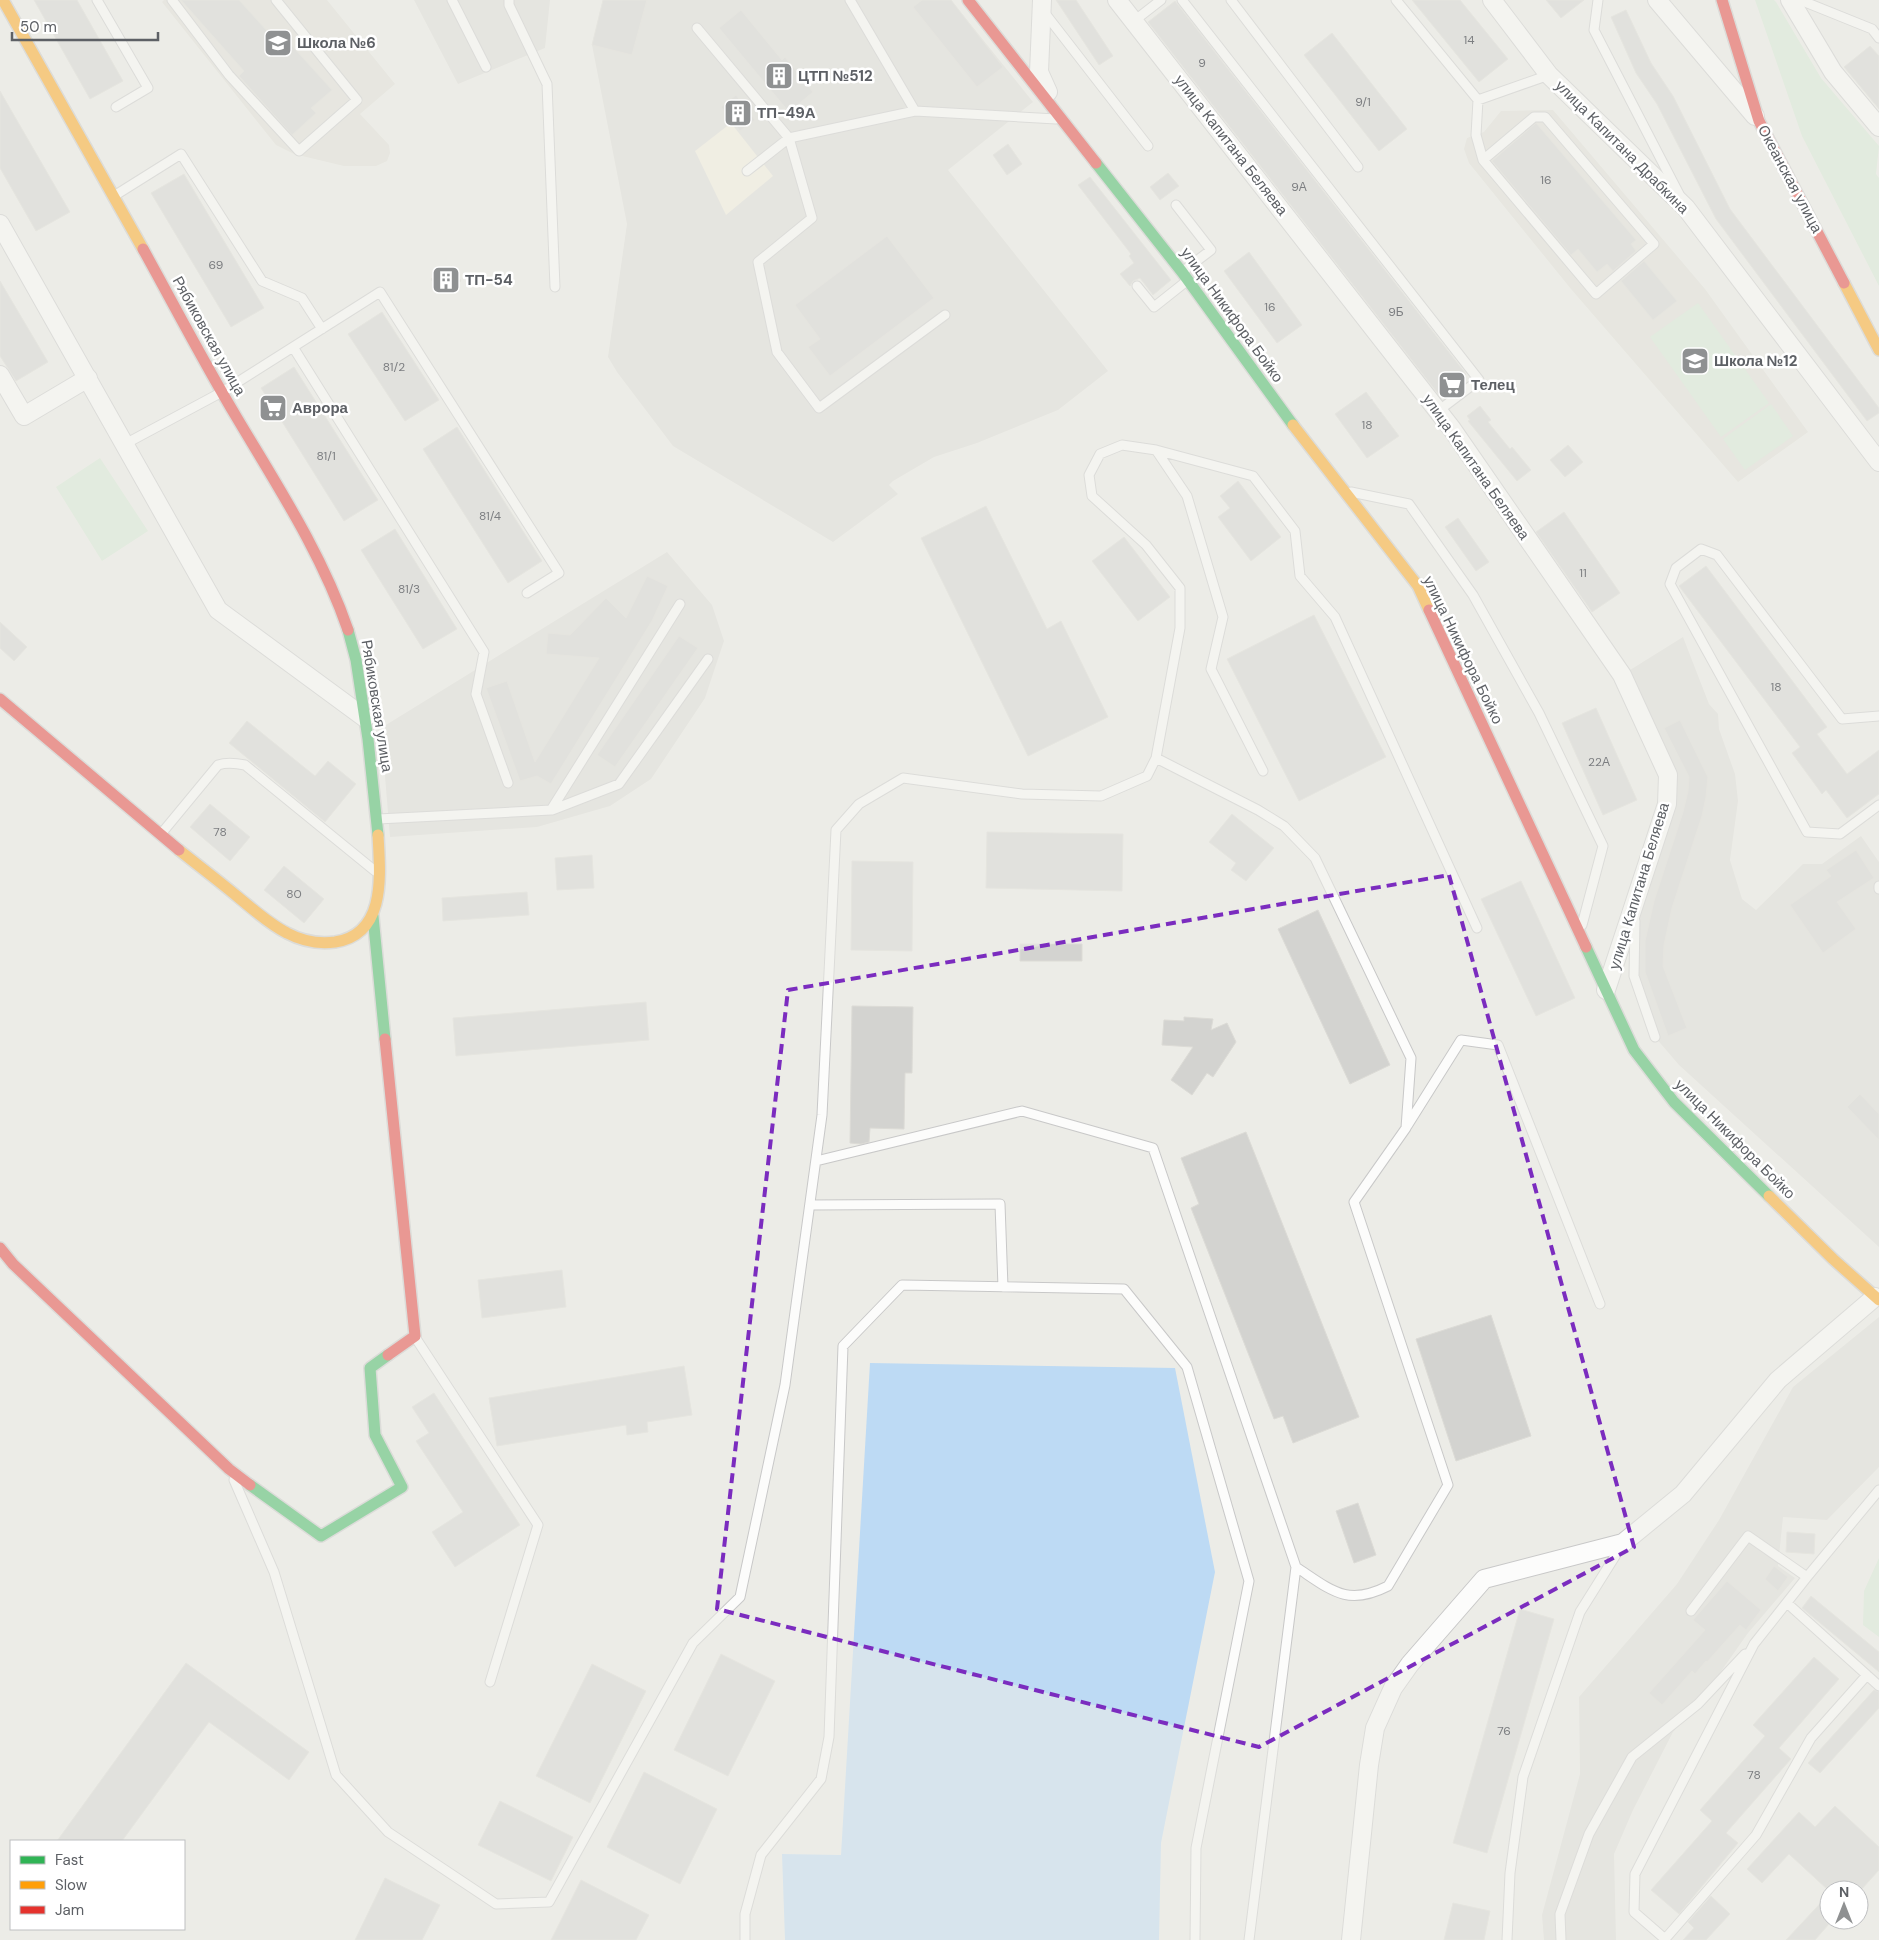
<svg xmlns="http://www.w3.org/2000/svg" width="1879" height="1940" font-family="'DM Sans',sans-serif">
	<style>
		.industrial { fill: #dcdbd7 }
		.education { fill: #dfded7 }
		.green { fill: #d5e8d4 }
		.sand { fill: #f3efde }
		.water { fill: #bddaf4 }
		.building { fill: #d3d3d0; stroke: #dcdbd6 }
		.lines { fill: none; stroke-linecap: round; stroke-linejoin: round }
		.lane-casing { stroke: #c8c8c8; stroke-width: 11 }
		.street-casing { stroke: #c8c8c8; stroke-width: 20 }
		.fast-casing { stroke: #c8c8c8; stroke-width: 14 }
		.slow-casing { stroke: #c8c8c8; stroke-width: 14 }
		.jam-casing { stroke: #c8c8c8; stroke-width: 14 }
		.lane { stroke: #fcfcfb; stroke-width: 9 }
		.street { stroke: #fcfcfb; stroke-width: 18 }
		.fast { stroke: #30b455; stroke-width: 11 }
		.slow { stroke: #ff9f0a; stroke-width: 11 }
		.jam { stroke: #e5322d; stroke-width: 11 }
		.marked { fill: none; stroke: #7b2cbf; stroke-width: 4; stroke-dasharray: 10 6; stroke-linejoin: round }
		.labels { text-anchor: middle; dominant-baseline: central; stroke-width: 5; stroke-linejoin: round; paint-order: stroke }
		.number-label { font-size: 12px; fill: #7c7e81 }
		.poi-label { font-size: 15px; font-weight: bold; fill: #5d6065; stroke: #fff; text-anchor: start }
		.street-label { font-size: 15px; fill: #5d6065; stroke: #fff }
	</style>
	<rect width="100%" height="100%" fill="#ecece7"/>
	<path class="industrial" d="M414 0H550L545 48 458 84Z
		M603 0H951L1033 102 948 170 1108 371 1058 410 977 443 934 457 893 481 889 485 898 494 833 542 673 446 617 372 608 357 627 224 592 45Z
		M667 552 712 605 724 641 705 698 651 779 610 806 537 827 390 837 381 728Z
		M1683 637 1709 704 1718 714 1719 729 1735 774 1738 801 1730 860 1742 899 1756 910 1803 864H1822L1861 836 1879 862V1247L1679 1065 1655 1037 1634 976V940L1668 775 1622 675Z
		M1879 1317V1467L1827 1520 1783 1517 1778 1566 1795 1578 1748 1633 1698 1704 1673 1732 1633 1810 1614 1854 1616 1940H1544L1542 1915 1580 1774 1579 1697 1677 1584 1719 1520 1793 1387Z"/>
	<path class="education" d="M164 0H327L395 84 360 114 389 145 390 153 387 161 376 166H344L294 154 276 145 162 2Z
		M1553 110 1705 289 1808 432 1738 482 1571 289 1469 163 1464 149 1467 138 1484 132 1501 111Z"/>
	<path class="green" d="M1755 0H1774L1776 2 1821 78 1879 146 1876 174 1879 178V286L1802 136Z
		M1698 303 1769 403 1721 437 1650 337Z
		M1771 404 1793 436 1745 470 1723 439Z
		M100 458 148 531 102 561 56 487Z
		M1879 1558V1637L1863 1625 1864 1591Z"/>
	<path class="sand" d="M731 123 773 176 726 215 695 151Z"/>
	<path class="water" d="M870 1363 1175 1368 1215 1572 1161 1843 1159 1940H785L782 1854 841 1855Z"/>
	<path class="building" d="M34 0H77L123 81 90 99Z
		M181 0H239L277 42 283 36 332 90 311 108 316 113 292 135 239 76 244 71Z
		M603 0H647L632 55 592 45Z
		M922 0H951L1003 67 977 87 913 7Z
		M1056 0H1076L1113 56 1099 65Z
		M1412 0H1460L1508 59 1479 82Z
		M1546 0H1584L1561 18Z
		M1175 1 1466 374 1439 395 1148 22Z
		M741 10 782 60 785 57 813 92 789 112 719 28Z
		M1626 10 1651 63 1673 96 1730 209 1879 408V413L1867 421 1716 219 1657 104 1636 73 1611 17Z
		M1332 33 1407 129 1379 151 1304 55Z
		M1870 46 1879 56V109L1844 67Z
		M0 91 70 212 36 231 0 168Z
		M736 95 755 120 740 131 721 107Z
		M1536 123 1636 240 1631 244 1636 251 1613 271 1607 264 1597 272 1578 249 1571 255 1492 161Z
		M1008 144 1022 164 1007 175 993 155Z
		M1168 173 1179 186 1160 200 1150 187Z
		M184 174 264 308 231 327 151 193Z
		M1090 177 1171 280 1153 295 1140 278 1133 281 1130 286 1120 274 1134 263 1129 256 1131 254 1078 185Z
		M887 236 934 298 830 376 808 347 820 339 795 305Z
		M1249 252 1302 325 1277 343 1224 271Z
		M1644 261 1677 301 1653 320 1621 281Z
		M452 266 461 281 440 293 431 279Z
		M0 281 48 362 16 381 0 356Z
		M382 312 439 400 405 421 348 334Z
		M294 367 378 500 344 521 261 388Z
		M1366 392 1399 436 1367 458 1335 414Z
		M1480 406 1491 420 1488 422 1510 449 1512 447 1531 470 1517 481 1468 421 1470 420 1467 416Z
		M457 427 542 561 508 583 423 449Z
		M1568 445 1583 462 1565 477 1550 460Z
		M1238 481 1281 537 1251 561 1218 517 1230 508 1220 496Z
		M986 506 1047 629 1061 621 1108 717 1028 756 921 538Z
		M1564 512 1620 593 1592 612 1536 532Z
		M1458 518 1489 562 1476 571 1445 527Z
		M395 529 457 629 423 649 361 550Z
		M1124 537 1170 597 1138 621 1092 561Z
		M1706 566 1827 727 1817 734 1847 774 1879 750V794L1847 818 1826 790 1822 794 1792 753 1800 747 1679 586Z
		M647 576 668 586 652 621 551 784 537 776 520 781 486 688 507 681 535 762 599 658 546 654 548 633 570 635 606 598 626 618Z
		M1314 615 1386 757 1299 801 1227 659Z
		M0 622 27 647 14 661 0 648Z
		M679 636 698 648 615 767 597 755Z
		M1596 708 1637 800 1603 815 1562 723Z
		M1680 720 1708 777 1706 797 1702 816 1672 908 1664 945 1663 966 1687 1028 1668 1036 1645 972V941L1654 901 1683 812 1688 791 1689 777 1664 728Z
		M247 721 315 776 328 761 356 784 325 822 229 743Z
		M210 804 250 837 230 861 190 827Z
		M1232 814 1274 848 1246 881 1231 870 1236 863 1209 842Z
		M987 832 1123 834 1122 891 986 888Z
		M1856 850 1874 878 1837 902 1856 929 1823 953 1790 905 1831 876 1826 870Z
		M592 855 594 888 557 890 555 858Z
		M852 861 913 862 912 951 851 950Z
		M284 866 324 899 304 923 264 890Z
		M1521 881 1575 998 1536 1016 1481 899Z
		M527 892 529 915 443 921 442 898Z
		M1318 910 1390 1065 1350 1084 1278 929Z
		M1020 944H1082V961H1020Z
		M646 1002 649 1040 456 1056 453 1018Z
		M852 1006 913 1007 912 1073H905L904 1129 870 1128 869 1142 861 1144 850 1143Z
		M1184 1017 1213 1019 1211 1030 1227 1023 1236 1042 1213 1077 1207 1073 1192 1095 1171 1080 1193 1047 1162 1045 1164 1020 1184 1021Z
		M1860 1094 1879 1114V1140L1847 1107Z
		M1246 1132 1359 1417 1293 1443 1283 1416 1274 1419 1191 1208 1199 1204 1181 1158Z
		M562 1270 566 1307 482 1318 478 1280Z
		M1491 1315 1531 1436 1456 1461 1416 1339Z
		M684 1366 692 1415 647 1422 648 1432 627 1435 626 1425 497 1446 489 1398Z
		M434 1393 520 1525 455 1567 432 1532 463 1512 416 1441 429 1433 412 1407Z
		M1358 1503 1376 1555 1354 1563 1336 1511Z
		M1787 1532 1815 1534 1814 1554 1786 1552Z
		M1774 1566 1788 1577 1778 1591 1765 1579Z
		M1727 1581 1761 1610 1746 1630 1740 1625 1707 1662 1706 1661 1695 1674 1692 1671 1662 1705 1649 1693 1705 1630 1693 1620Z
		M1811 1596 1879 1652V1672L1802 1608Z
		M1520 1609 1554 1619 1487 1853 1453 1843Z
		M721 1654 775 1681 728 1776 674 1750Z
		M1814 1657 1839 1679 1779 1748 1791 1759 1726 1833 1738 1843 1679 1914 1651 1890 1712 1821 1700 1810 1765 1736 1753 1725Z
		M186 1663 309 1752 289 1780 209 1722 122 1841H57Z
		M592 1664 646 1691 590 1803 536 1776Z
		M1874 1690 1879 1692V1708L1820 1773 1808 1763Z
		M644 1772 717 1809 680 1884 607 1847Z
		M500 1801 573 1837 551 1881 478 1845Z
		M1835 1806 1879 1847V1870L1861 1890H1828L1789 1854 1762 1883 1747 1869 1799 1812 1815 1827Z
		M385 1878 440 1905 422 1940H355Z
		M581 1880 649 1915 636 1940H551Z
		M1829 1894V1924L1815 1940H1786Z
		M1711 1896 1730 1914 1706 1940H1683L1694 1928 1688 1922Z
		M1453 1903 1490 1911 1484 1940H1444Z"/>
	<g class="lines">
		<defs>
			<path id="lane" d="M97 0 148 88 116 107
				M172 0 229 75 299 151 357 100 276 0
				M452 0 486 67
				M509 0V5L547 84 555 287
				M850 0 915 111 1056 119
				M1182 0 1479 380 1438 411
				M1231 0 1358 167
				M1396 0 1478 100 1549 75
				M1598 0 1594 30 1679 194
				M1800 0 1872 29 1879 38
				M1044 12 1148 146
				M1134 21 1161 0
				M697 28 789 138 915 111
				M1478 100 1476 135 1483 160 1596 294 1654 244 1545 117H1534L1483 160
				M747 171 789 138 812 218 758 262 777 352 819 408 945 315
				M114 196 181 154 262 281 302 298 322 329
				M1176 205 1211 250 1182 272
				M1137 286 1154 307 1188 280
				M293 347 484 652 476 694 508 783
				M125 444 222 392 380 292 559 573 527 593
				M1156 450 1187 496 1223 617 1211 669 1263 771
				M1351 492 1409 504 1473 595 1539 713 1603 846 1582 925
				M1879 716 1842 719 1717 555 1701 549 1676 568 1670 584 1807 832 1840 834 1879 805
				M1156 758 1258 810 1284 826 1315 858 1411 1058 1406 1128 1354 1202 1448 1485 1388 1586C1347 1607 1331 1590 1296 1567
				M552 810 619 784 708 659
				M378 819 551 810 680 604
				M161 834 218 765C227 762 235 763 245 765L375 871
				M1879 886V889
				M1635 921 1634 976 1655 1037
				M1407 1126 1461 1040 1498 1045 1600 1304
				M816 1161 1022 1111 1153 1148 1296 1567 1249 1940
				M810 1205 1000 1204 1003 1287
				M415 1337 538 1525 490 1682
				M234 1480 274 1572 336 1775 388 1832 496 1904 549 1902 693 1643 740 1597 785 1385 822 1115 836 830 859 804 903 778 1022 794 1101 796 1147 776 1156 758 1180 628V588L1146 545 1092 496 1089 475 1100 454 1122 445 1156 450 1253 476 1295 531 1300 576 1335 617 1477 928
				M1787 1603 1879 1686
				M1691 1611 1748 1536 1807 1577
				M1867 1675 1811 1738 1756 1835 1665 1939 1634 1912 1635 1874 1754 1644 1807 1577 1879 1490
				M745 1940V1914L761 1855 821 1779 829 1737 843 1346 902 1285 1124 1289 1187 1367 1249 1581 1196 1848 1195 1940
				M1507 1940 1510 1873 1523 1777 1580 1612 1622 1545
				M1561 1940 1560 1914 1589 1834 1632 1757 1698 1704 1745 1654"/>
			<path id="street" d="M1042 0 1039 72 1048 92
				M1117 0 1452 429 1622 675 1668 775 1667 804 1606 990
				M1492 0 1549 75 1686 208 1879 462
				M1657 0 1755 116
				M1790 0 1833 72 1879 127
				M0 224 218 610 365 718
				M0 375 24 416 88 378
				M1351 1940 1369 1765 1375 1728 1393 1688 1410 1664 1484 1579 1623 1543 1683 1494 1778 1380 1875 1297"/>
			<path id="fast" d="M1096 163 1182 272 1293 425
				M348 630 356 660 368 739 378 835
				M373 916 385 1039
				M1586 947 1634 1050 1674 1102 1769 1196
				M250 1485 321 1536 402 1487 375 1435 370 1368 388 1355"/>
			<path id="slow" d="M3 0 143 249
				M1844 283 1879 350
				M1293 425 1418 586 1429 610
				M179 850C199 866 219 881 238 897 254 910 269 924 287 933 302 941 319 944 335 942 387 934 380 874 378 835
				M1769 1196 1833 1259 1879 1300"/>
			<path id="jam" d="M968 0 1096 163
				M1722 0 1759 121 1844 283
				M143 249C174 305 204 363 237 418 278 487 322 554 348 630
				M1429 610 1586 947
				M0 699 179 850
				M385 1039 415 1336 388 1355
				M0 1248 13 1264 229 1469 250 1485"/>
		</defs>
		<use href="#lane" class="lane-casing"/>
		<use href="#street" class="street-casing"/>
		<use href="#fast" class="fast-casing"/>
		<use href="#slow" class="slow-casing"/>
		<use href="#jam" class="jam-casing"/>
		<use href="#lane" class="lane"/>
		<use href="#street" class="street"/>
		<use href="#fast" class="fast"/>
		<use href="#slow" class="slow"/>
		<use href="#jam" class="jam"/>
	</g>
	<path d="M0 0H1879V1940H0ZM1449 875 1634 1547 1259 1747 717 1609 788 990Z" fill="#ecece7" fill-opacity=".55" fill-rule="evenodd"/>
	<path class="marked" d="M1449 875 1634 1547 1259 1747 717 1609 788 990Z"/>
	<defs>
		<symbol id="school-square" viewBox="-11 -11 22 22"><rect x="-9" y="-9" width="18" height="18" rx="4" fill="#8f9192" stroke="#fff"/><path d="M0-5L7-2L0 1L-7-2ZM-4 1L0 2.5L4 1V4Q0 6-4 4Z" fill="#fff"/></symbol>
		<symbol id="building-square" viewBox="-11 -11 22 22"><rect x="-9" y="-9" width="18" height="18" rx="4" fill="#8f9192" stroke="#fff"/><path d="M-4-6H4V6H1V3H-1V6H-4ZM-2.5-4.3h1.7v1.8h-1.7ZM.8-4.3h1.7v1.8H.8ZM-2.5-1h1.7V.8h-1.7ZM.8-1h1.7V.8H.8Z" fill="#fff"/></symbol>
		<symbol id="supermarket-square" viewBox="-11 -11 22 22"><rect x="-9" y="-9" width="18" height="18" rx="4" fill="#8f9192" stroke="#fff"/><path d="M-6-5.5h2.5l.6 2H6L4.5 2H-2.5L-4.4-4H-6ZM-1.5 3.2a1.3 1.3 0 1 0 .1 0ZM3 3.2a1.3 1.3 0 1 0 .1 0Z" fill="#fff"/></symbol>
	</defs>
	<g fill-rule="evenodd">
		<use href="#school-square" x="262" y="27" width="32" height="32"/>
		<use href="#building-square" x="763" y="60" width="32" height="32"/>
		<use href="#building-square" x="722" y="97" width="32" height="32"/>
		<use href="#building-square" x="430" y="264" width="32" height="32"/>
		<use href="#school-square" x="1679" y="345" width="32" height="32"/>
		<use href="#supermarket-square" x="1436" y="369" width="32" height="32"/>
		<use href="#supermarket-square" x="257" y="392" width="32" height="32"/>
	</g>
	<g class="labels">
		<g class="number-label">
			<text x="1469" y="40">14</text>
			<text x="1202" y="63">9</text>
			<text x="1363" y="102">9/1</text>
			<text x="1546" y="180">16</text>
			<text x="1299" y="187">9А</text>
			<text x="216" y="265">69</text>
			<text x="1270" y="307">16</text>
			<text x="1396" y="312">9Б</text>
			<text x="394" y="367">81/2</text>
			<text x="1367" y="425">18</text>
			<text x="326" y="456">81/1</text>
			<text x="490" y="516">81/4</text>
			<text x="1583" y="573">11</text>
			<text x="409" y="589">81/3</text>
			<text x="1776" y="687">18</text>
			<text x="1599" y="762">22А</text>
			<text x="220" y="832">78</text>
			<text x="294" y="894">80</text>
			<text x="1504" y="1731">76</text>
			<text x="1754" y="1775">78</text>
		</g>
		<g class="poi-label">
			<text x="297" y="43">Школа №6</text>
			<text x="798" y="76">ЦТП №512</text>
			<text x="757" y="113">ТП-49А</text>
			<text x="465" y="280">ТП-54</text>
			<text x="1714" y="361">Школа №12</text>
			<text x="1471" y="385">Телец</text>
			<text x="292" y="408">Аврора</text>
		</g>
		<g class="street-label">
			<text transform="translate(1231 145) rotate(52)">улица Капитана Беляева</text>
			<text transform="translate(1622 147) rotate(45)">улица Капитана Драбкина</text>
			<text transform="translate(1790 179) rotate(62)">Океанская улица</text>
			<text transform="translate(1232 315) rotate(54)">улица Никифора Бойко</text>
			<text transform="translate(209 336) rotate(61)">Рябиковская улица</text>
			<text transform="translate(1476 467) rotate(55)">улица Капитана Беляева</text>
			<text transform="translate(1463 650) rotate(64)">улица Никифора Бойко</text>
			<text transform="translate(377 706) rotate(81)">Рябиковская улица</text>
			<text transform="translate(1639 886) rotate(-73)">улица Капитана Беляева</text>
			<text transform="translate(1735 1139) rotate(45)">улица Никифора Бойко</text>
		</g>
	</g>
	<rect x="10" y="1840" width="175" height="90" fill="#ffffff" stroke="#bebfc1"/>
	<rect x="20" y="1856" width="25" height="8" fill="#30b455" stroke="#bebfc1"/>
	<text x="55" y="1865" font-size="15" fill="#5d6065">Fast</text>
	<rect x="20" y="1881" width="25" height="8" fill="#ff9f0a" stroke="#bebfc1"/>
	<text x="55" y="1890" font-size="15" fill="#5d6065">Slow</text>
	<rect x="20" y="1906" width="25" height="8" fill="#e5322d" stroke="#bebfc1"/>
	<text x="55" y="1915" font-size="15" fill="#5d6065">Jam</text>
	<g transform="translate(1844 1905)"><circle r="24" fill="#ffffff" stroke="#bebfc1"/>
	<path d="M0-4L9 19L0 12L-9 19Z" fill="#8f9192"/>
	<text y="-8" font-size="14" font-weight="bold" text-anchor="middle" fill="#5d6065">N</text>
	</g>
	<path d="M12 32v8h146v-8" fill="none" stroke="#5d6065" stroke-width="2.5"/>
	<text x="20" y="32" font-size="15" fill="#5d6065" stroke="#ffffff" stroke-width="4" paint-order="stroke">50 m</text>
</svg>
